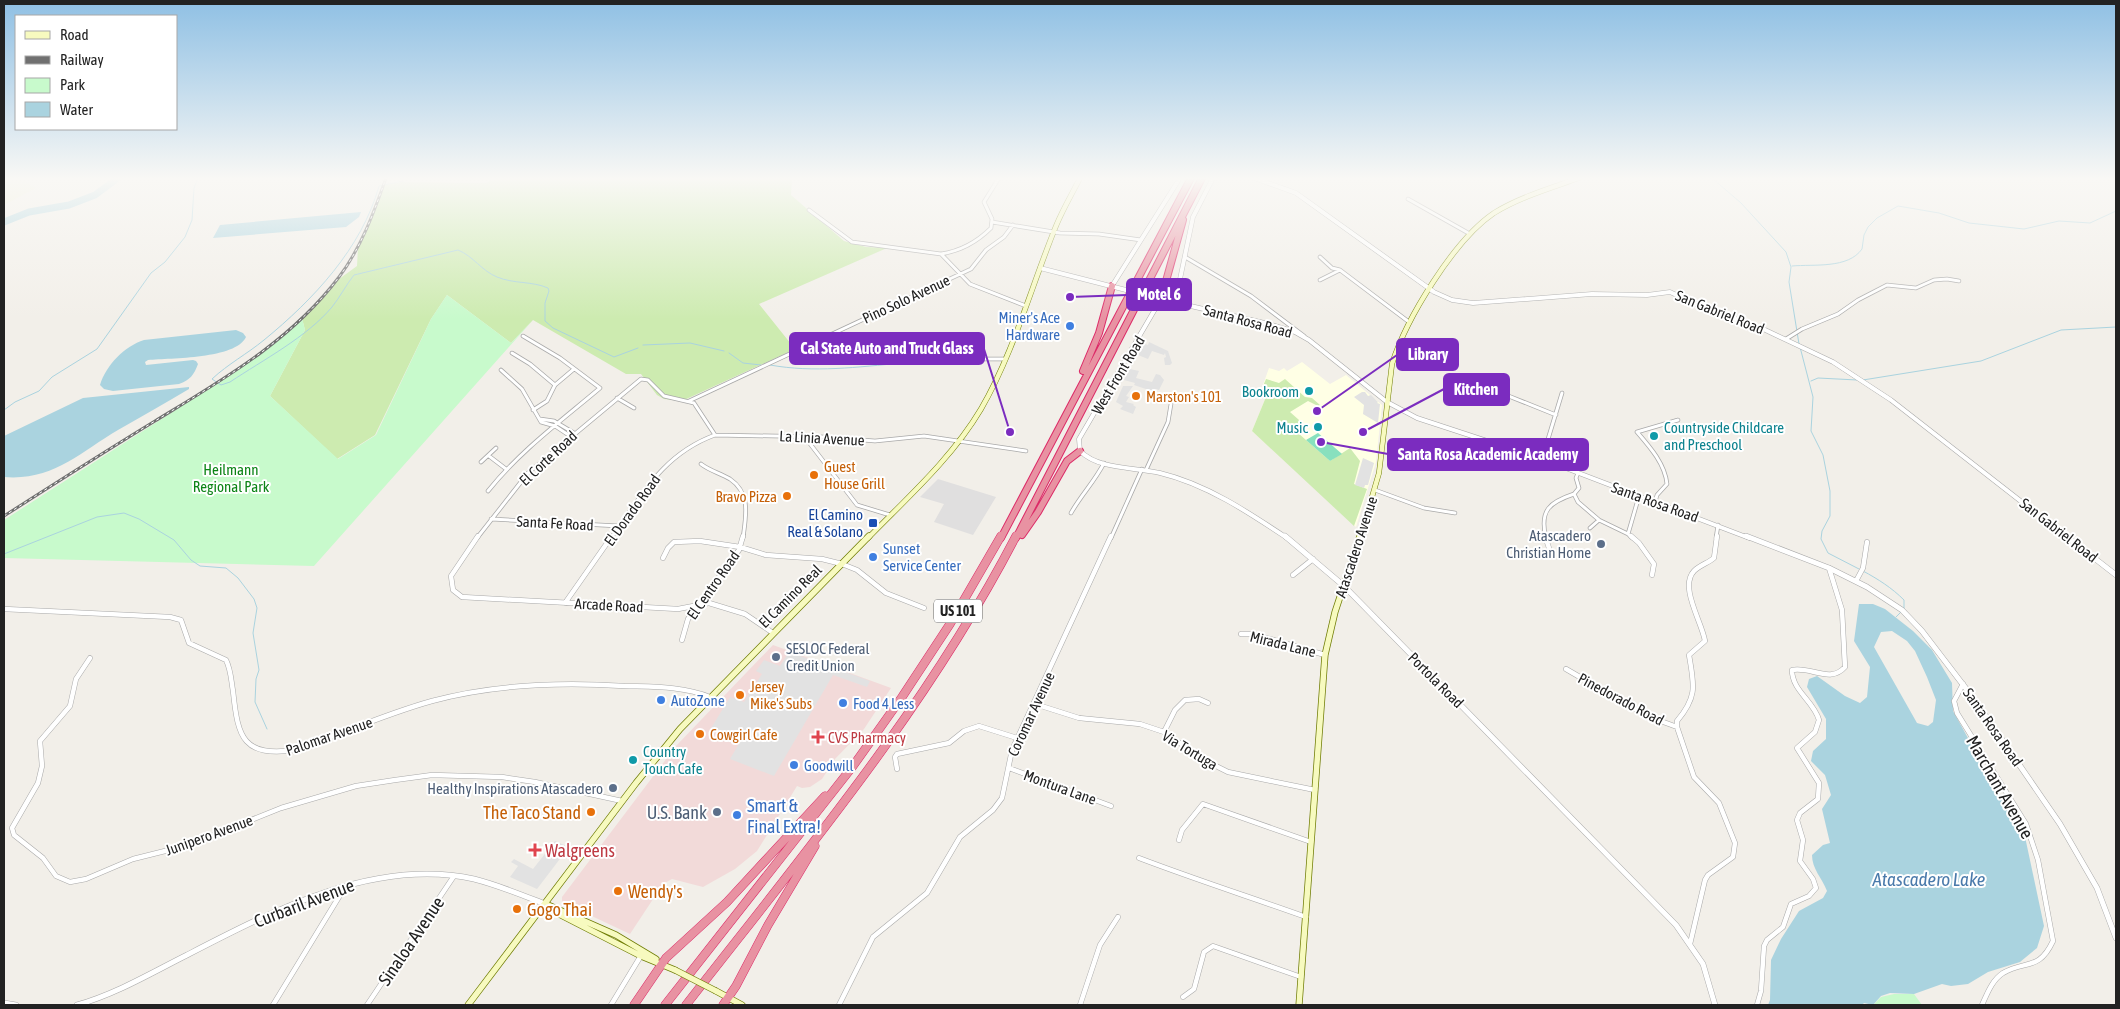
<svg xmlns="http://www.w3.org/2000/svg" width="2120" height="1009" font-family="'Asap Condensed',sans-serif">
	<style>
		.residential { fill: #e0dfdf }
		.commercial { fill: #f2dad9 }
		.education { fill: #ffffe5 }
		.farmland { fill: #eef0d5 }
		.grass { fill: #cdebb0 }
		.park { fill: #c8facc }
		.pitch { fill: #88e0be }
		.parking { fill: #e2e2e2 }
		.water { fill: #aad3df; fill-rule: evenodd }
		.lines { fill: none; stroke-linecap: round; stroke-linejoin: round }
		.stream { stroke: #aad3df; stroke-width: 1 }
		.river { stroke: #aad3df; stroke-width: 7 }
		.minor-far1-casing { stroke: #a9a9a9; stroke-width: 4.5 }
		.minor-casing { stroke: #a9a9a9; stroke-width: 5.5 }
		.tertiary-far1-casing { stroke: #a9a9a9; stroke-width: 5 }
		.tertiary-casing { stroke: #a9a9a9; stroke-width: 6 }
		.secondary-far1-casing { stroke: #707d05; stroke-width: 5.5 }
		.secondary-casing { stroke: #707d05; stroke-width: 7 }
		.motorway-far1-casing { stroke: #dc2a67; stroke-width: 8 }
		.motorway-casing { stroke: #dc2a67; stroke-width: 9 }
		.minor-far1 { stroke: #fff; stroke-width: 3 }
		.minor { stroke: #fff; stroke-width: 4.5 }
		.tertiary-far1 { stroke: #fff; stroke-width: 4 }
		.tertiary { stroke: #fff; stroke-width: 5 }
		.secondary-far1 { stroke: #f7fabf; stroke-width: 4.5 }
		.secondary { stroke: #f7fabf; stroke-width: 5.5 }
		.motorway-far1 { stroke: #e892a2; stroke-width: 6 }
		.motorway { stroke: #e892a2; stroke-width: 8 }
		.rail-casing { stroke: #707070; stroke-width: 3 }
		.rail { stroke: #fff; stroke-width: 1; stroke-dasharray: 3; stroke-linecap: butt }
		.tertiary-bridge-casing { stroke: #a9a9a9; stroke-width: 5; stroke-linecap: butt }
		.secondary-bridge-casing { stroke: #707d05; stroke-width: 7; stroke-linecap: butt }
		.tertiary-bridge { stroke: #fff; stroke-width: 4 }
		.secondary-bridge { stroke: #f7fabf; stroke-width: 5.5 }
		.shop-dot { fill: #3f7fe0; stroke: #fff; stroke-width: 2 }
		.culture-dot { fill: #0f9aa8; stroke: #fff; stroke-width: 2 }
		.food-dot { fill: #e8710a; stroke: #fff; stroke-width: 2 }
		.transit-dot { fill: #1a4fb4; stroke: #fff; stroke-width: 2 }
		.service-dot { fill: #5c6f8a; stroke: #fff; stroke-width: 2 }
		.health-dot { fill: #e0444e; stroke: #fff; stroke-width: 2 }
		.labels { text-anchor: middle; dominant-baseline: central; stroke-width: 4; stroke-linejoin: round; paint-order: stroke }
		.shield { fill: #fff; stroke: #646464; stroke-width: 1 }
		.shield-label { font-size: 14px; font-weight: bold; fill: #222 }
		.street-label { font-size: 15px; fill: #222; stroke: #fff }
		.shop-label { font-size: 15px; fill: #366cbe; stroke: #fff; text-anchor: start }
		.culture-label { font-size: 15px; fill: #0d838f; stroke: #fff; text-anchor: end }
		.food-label { font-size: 15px; fill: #c56008; stroke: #fff; text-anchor: start }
		.park-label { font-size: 15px; fill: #0c8416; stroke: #fff }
		.transit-label { font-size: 15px; fill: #164399; stroke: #fff; text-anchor: end }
		.service-label { font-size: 15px; fill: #4e5e75; stroke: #fff; text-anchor: end }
		.health-label { font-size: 15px; fill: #be3a42; stroke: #fff; text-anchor: start }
		.near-street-label { font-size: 18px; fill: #222; stroke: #fff }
		.near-shop-label { font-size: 18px; fill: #366cbe; stroke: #fff; text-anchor: start }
		.near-food-label { font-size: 18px; fill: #c56008; stroke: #fff; text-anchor: start }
		.near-service-label { font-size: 18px; fill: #4e5e75; stroke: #fff; text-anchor: end }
		.near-health-label { font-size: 18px; fill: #be3a42; stroke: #fff; text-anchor: start }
		.near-water-label { font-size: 19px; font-style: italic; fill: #4a7aab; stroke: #fff }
		.leader { fill: none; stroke: #7b2cbf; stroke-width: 2 }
		.callout-dot { fill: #7b2cbf; stroke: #fff; stroke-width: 2 }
		.callout { fill: #7b2cbf; stroke: #7b2cbf; stroke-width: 2 }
		.callout-label { font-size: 16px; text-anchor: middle; font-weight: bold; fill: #fff }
	</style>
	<rect width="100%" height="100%" fill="#f2efe9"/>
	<path class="residential" d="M938 479 996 497 973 535 934 522 944 504 920 497Z"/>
	<path class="commercial" d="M773 645 891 688 864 729 835 759 822 779 810 787 802 788 797 786 757 851 735 869 703 887 672 879 663 884 630 934 562 902V897L676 746Z"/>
	<path class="education" d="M1302 362 1330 384 1346 375 1382 405 1376 462 1356 527 1252 431 1266 397 1260 393 1269 368 1279 371 1284 368 1287 371Z"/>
	<path class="farmland" d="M4 178H21L36 188 4 205Z"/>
	<path class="grass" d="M500 178H792L791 195 844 241 866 247 887 248 759 304 795 349 682 401 664 399 657 395 641 374H626L533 320 511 343 447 295 431 319 375 435 337 459 270 396 305 330 302 318 335 282 357 266 358 247 383 185 400 182 485 183Z
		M1266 379 1279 383 1285 379 1305 397 1312 398 1320 405 1318 406 1308 401 1290 412 1299 420 1298 433 1330 461 1350 448 1360 461 1354 484 1367 489 1354 526 1252 431 1266 397 1260 393Z"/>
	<path class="park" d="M447 295 511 343 533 320 314 566 4 558V520L238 370 263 352 302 318 305 330 270 396 338 459 376 435 431 319Z
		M1894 994H1914L1922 1005H1873L1881 997Z"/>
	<path class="pitch" d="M1318 433 1342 454 1330 461 1306 440Z"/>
	<path class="parking" d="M1149 342 1168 351 1172 363 1170 365H1165L1164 358 1166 357 1165 353 1164 355 1152 351 1148 359 1138 355 1145 344 1148 345Z
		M1130 369 1139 371 1136 378 1152 382 1156 374 1160 375 1164 380 1159 390 1156 389 1155 392 1134 385 1135 383 1124 380Z
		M1123 386H1133L1126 396 1129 397 1126 402 1134 404 1133 405 1136 407 1133 414 1120 409 1123 406 1116 402Z
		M1362 392H1365L1368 396 1371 395 1378 402 1377 403 1380 404 1378 423 1363 414 1364 405 1354 397Z
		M1363 458 1374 463 1368 485H1365L1364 488 1355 485Z
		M789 652 870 681 867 687 833 675 774 776 730 759 740 742 710 730 730 697 744 702 762 674 756 671 764 660 780 666Z
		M555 841 569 847 537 889 510 877 518 866 511 862 514 859 533 869Z"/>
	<path class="water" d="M361 212 359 217 346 227 213 238 220 225Z
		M236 330 243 333 246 337C236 359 171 358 148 360L145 362 146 365 193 360 196 361 198 364C194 375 190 380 179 384L113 391 104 389 100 385C106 365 125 346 144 340Z
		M189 387V389C166 403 142 416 118 430 79 453 53 481 4 477V436L83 398Z
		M1859 604H1873L1885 609 1913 631 1932 650 1952 683 1953 711 1999 794 2024 832 2044 926 2037 948 2020 962 1988 972 1968 984 1951 986 1942 984 1914 994 1890 993 1881 996 1873 1005 1864 1003 1862 1005H1768L1770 1000 1771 960 1781 939 1799 911 1823 898 1827 891C1822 878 1812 869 1812 855L1823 845 1830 843 1822 809 1831 795 1825 775 1811 761 1813 751 1826 739V719L1807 687 1809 679 1817 676 1845 696 1860 703 1867 697 1870 667 1854 641ZM1892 631 1907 641 1915 651 1927 677 1936 700 1933 722 1928 726 1917 723 1874 647 1881 632Z"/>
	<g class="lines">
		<path class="stream" d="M1712 178 1741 203 1786 252 1791 267 1789 282 1799 344
			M403 181 379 186C362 248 313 300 264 340 247 354 228 364 212 379L221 385 230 382C263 360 307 337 332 307 340 297 346 285 354 275L458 250C473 256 482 271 497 277 514 284 532 281 548 288L549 291 545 303V321L553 328 614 357 638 348
			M1792 266C1814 264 1848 269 1862 249L1864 235 1868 227 1877 218 1898 206 1939 213 1969 223 2024 229 2059 221 2090 223 2116 211
			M643 345 690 343 724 351
			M1800 347 1813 397 1811 431 1823 455 1830 491V516L1822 531 1821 539 1828 553 1859 569
			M729 353 743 363 761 365
			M770 365C814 373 858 367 902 363
			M1863 380 1981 361 2061 330 2116 327
			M1811 381 1818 378 1857 380
			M4 410 15 402 39 391 52 377 97 349 151 273 165 262 185 237 192 220 194 188 198 178
			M4 554 97 517 124 513 139 519 174 540 191 560 200 566 226 568 238 578 254 599 257 608 253 633 259 670 256 679 255 702 267 729
			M1863 571C1878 579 1892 588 1904 600V610
			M1896 617 1901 612"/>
		<path class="river" d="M4 222 29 212 69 205 95 195 118 178"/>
		<defs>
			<path id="minor-far1" d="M1408 199 1470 234
				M809 210 852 242 941 254C960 251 977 242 991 228L992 219 984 202 999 178
				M992 222 1060 233 1099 234 1141 240
				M941 254 970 284 1026 306
				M1185 257 1251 296 1304 336
				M1320 257 1332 268 1340 270 1409 322
				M1320 280 1340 270
				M1786 339 1802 329 1838 314 1858 300 1887 285 1916 288 1934 280 1947 279 1959 281
				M512 353 530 364 555 385
				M954 359H1005
				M501 370 522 389 541 422 555 426 570 436
				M1506 395 1556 415
				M617 398 634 408
				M689 401 971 269 986 250 1004 237 1013 225
				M533 410 547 401 555 385 574 369
				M540 419 554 421 574 433
				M804 436 857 505 890 515
				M489 456 506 469
				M1542 459 1562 393
				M481 462 496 448
				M701 464C710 471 720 473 730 479 751 493 746 516 743 538
				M1146 470 1168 422 1171 404
				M1375 490 1424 508 1455 513
				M488 491C520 451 561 421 600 388L560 358 523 336
				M1574 494 1579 488 1576 478 1578 473
				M1655 502 1657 495 1667 484C1665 464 1650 447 1637 432L1678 420
				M1071 513C1081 495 1095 481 1104 463
				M491 519 619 526
				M1590 528 1599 520 1628 534 1639 496
				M1628 534 1632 538
				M477 538 528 473 641 379 648 380 664 396 694 403 715 435 825 437 875 441 924 436 1026 451
				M611 538C642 495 663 454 715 435
				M1111 538 1142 469
				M1546 538C1539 510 1550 502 1574 494L1578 502 1599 520
				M1716 538 1718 525"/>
			<path id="minor" d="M478 536 451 576 453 590 462 597 678 609 709 603 745 614 773 633
				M1545 536 1550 551
				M1631 536 1639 543 1654 564 1652 575
				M663 558 668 548 674 542 700 541 740 547 766 555 822 559 842 564 857 570 886 593 924 608
				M1293 575 1313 559
				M1856 581 1863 568 1867 542
				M565 603 612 536
				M4 609 170 617 181 620 189 643 226 660C231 670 231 680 233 691 238 739 243 757 296 750 341 734 385 714 432 701 494 684 559 682 624 686 653 687 683 686 710 697
				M1241 634H1253L1325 655
				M682 640 688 619 739 550 743 536
				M90 658 76 679 70 706 40 741 42 766 38 783 12 828 14 835 43 858 56 876 70 882 86 879 133 859 189 845 281 808 356 786 395 780 432 775 502 777 535 782 622 801
				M1566 669 1647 716 1677 727
				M1963 684 1954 701 1957 713 2026 824 2038 860 2053 941C2039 971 2026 960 2003 973 1992 980 1987 994 1982 1005
				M1035 704 1079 718 1140 724 1164 732 1204 760 1228 772 1315 790
				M1164 732 1175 710 1185 700 1199 699 1208 703
				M1009 768 1111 806
				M897 769 895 757 897 754 949 743 964 731 979 726 1017 738
				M1179 840 1182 830 1203 804 1311 842
				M1139 858C1194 879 1250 897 1306 917
				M1690 944 1705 880 1708 875 1733 857 1735 843 1719 803 1694 777 1677 727V721C1698 696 1694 685 1689 655L1705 641C1702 622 1679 587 1694 571 1700 565 1708 563 1714 558L1717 536
				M1183 997 1194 989 1204 952 1213 946 1301 977
				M273 1005 345 887
				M367 1005 454 876
				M611 1005 642 954
				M839 1005 873 937 927 893 960 837 993 810 1002 798 1012 750 1111 536
				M1080 1005 1100 945 1118 917
				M1757 1005 1761 991 1764 946 1767 940 1783 927 1791 904 1809 896 1816 888 1813 879 1800 861 1803 840 1797 820 1800 813 1818 799 1819 783 1797 748 1815 732 1819 720C1814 701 1792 691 1792 670 1811 666 1830 684 1845 667L1842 610 1829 568"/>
			<path id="tertiary-far1" d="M1254 178 1296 193 1434 292 1452 300 1473 303 1592 294 1647 295 1670 292 1709 310 1759 327 1833 362 1891 400 2068 538
				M1040 268 1126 290
				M1112 286 1180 178
				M1147 296 1269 324 1295 332 1309 340 1387 402 1417 418 1542 459 1749 538
				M1161 299 1079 439 1080 451C1099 470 1135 467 1160 473 1206 484 1248 512 1287 538
				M1175 303 1193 217 1213 178"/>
			<path id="tertiary" d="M1285 536 1344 586 1676 925 1703 964 1715 1005
				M1746 536 1829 568 1867 587 1902 610 1922 631 1974 699 2060 824 2097 888 2116 938
				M2066 536 2116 575
				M4 1003 16 1005
				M77 1005C116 994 151 973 187 955 272 911 375 857 474 879 498 885 522 895 545 904"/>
			<path id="secondary-far1" d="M868 538C907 498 952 458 981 409 1014 352 1031 287 1056 226 1063 209 1072 194 1080 178
				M1360 538 1379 473 1392 364C1406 319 1454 240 1494 213 1520 197 1551 188 1579 178"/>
			<path id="secondary" d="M545 904 553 911 641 956 675 970
				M548 905 616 935 656 959
				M716 991 742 1005
				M468 1005 636 783 680 729 869 536
				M1299 1005 1325 655 1335 612 1360 536"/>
			<path id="motorway-far1" d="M1161 299 1183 220
				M1083 371 1099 333 1112 286
				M1022 535 1038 512 1067 461 1080 451
				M1001 538 1191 178
				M1016 538 1202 178"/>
			<path id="motorway" d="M634 1005 666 958 727 902 825 796
				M665 1005 853 766 902 697 950 624 1001 536
				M686 1005C803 855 928 706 1016 536
				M723 1005 736 986 768 925 815 846"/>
		</defs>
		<use href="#minor-far1" class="minor-far1-casing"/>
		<use href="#minor" class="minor-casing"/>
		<use href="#tertiary-far1" class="tertiary-far1-casing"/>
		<use href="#tertiary" class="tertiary-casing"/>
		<use href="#secondary-far1" class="secondary-far1-casing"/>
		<use href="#secondary" class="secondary-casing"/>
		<use href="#motorway-far1" class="motorway-far1-casing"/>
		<use href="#motorway" class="motorway-casing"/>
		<use href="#minor-far1" class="minor-far1"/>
		<use href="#minor" class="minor"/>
		<use href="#tertiary-far1" class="tertiary-far1"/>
		<use href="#tertiary" class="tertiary"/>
		<use href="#secondary-far1" class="secondary-far1"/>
		<use href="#secondary" class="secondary"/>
		<use href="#motorway-far1" class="motorway-far1"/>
		<use href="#motorway" class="motorway"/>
		<defs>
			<path id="rail" d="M4 516C54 484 104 452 155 421 222 380 291 341 339 277 361 248 374 212 386 178"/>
		</defs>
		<use href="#rail" class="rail-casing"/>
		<use href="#rail" class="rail"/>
		<defs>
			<path id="tertiary-bridge" d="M1126 290 1147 296"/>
			<path id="secondary-bridge" d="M675 970 716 991"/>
		</defs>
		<use href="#tertiary-bridge" class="tertiary-bridge-casing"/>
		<use href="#secondary-bridge" class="secondary-bridge-casing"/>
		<use href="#tertiary-bridge" class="tertiary-bridge"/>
		<use href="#secondary-bridge" class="secondary-bridge"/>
	</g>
	<linearGradient id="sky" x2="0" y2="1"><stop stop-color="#8fc0e4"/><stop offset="0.56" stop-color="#f9f8f5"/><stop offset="1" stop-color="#f9f8f5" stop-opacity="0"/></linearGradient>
	<rect width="2120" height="319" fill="url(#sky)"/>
	<g class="shop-dot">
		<circle cx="1070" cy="326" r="5"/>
		<circle cx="873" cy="557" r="5"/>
		<circle cx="661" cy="700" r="5"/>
		<circle cx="843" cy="703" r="5"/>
		<circle cx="794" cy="765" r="5"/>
		<circle cx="737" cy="815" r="5"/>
	</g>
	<g class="culture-dot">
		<circle cx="1309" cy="391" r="5"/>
		<circle cx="1318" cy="427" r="5"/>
		<circle cx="1654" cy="436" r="5"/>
		<circle cx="633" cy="760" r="5"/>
	</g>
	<g class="food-dot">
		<circle cx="1136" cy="396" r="5"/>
		<circle cx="814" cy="475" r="5"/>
		<circle cx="787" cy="496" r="5"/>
		<circle cx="740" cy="695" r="5"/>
		<circle cx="700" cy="734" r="5"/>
		<circle cx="591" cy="812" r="5"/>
		<circle cx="618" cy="891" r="5"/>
		<circle cx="517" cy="909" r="5"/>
	</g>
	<rect class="transit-dot" x="868" y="518" width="10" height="10" rx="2.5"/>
	<g class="service-dot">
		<circle cx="1601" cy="544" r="5"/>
		<circle cx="776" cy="657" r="5"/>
		<circle cx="613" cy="788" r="5"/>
		<circle cx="717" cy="812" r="5"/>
	</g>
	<g class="health-dot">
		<path d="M815.5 729.5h5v5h5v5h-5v5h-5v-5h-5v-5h5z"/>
		<path d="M532.5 842.5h5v5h5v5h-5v5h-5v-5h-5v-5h5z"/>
	</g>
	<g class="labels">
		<rect class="shield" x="934" y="599.5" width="48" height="23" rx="4"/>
		<g class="shield-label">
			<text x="958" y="611">US 101</text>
		</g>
		<g class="street-label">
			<text transform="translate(906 299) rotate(-25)">Pino Solo Avenue</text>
			<text transform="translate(1720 312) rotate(22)">San Gabriel Road</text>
			<text transform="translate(1248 321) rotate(15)">Santa Rosa Road</text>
			<text transform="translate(1118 375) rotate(-59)">West Front Road</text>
			<text transform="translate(822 438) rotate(3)">La Linia Avenue</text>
			<text transform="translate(548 458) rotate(-43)">El Corte Road</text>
			<text transform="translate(1655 502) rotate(20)">Santa Rosa Road</text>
			<text transform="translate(632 510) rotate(-54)">El Dorado Road</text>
			<text transform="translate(555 523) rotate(3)">Santa Fe Road</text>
			<text transform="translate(2059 530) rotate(38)">San Gabriel Road</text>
			<text transform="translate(1356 547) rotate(-72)">Atascadero Avenue</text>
			<text transform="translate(713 585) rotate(-55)">El Centro Road</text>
			<text transform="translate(790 596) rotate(-45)">El Camino Real</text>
			<text transform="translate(609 605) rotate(3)">Arcade Road</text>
			<text transform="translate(1283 644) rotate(14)">Mirada Lane</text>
			<text transform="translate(1436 680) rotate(45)">Portola Road</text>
			<text transform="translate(1621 699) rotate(28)">Pinedorado Road</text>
			<text transform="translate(1031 714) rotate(-65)">Coromar Avenue</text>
			<text transform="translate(1993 727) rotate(55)">Santa Rosa Road</text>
			<text transform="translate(329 736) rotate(-19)">Palomar Avenue</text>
			<text transform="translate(1190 750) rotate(31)">Via Tortuga</text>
			<text transform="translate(1060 787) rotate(20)">Montura Lane</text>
			<text transform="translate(209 835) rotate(-20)">Junipero Avenue</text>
		</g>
		<g class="shop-label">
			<text x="1060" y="317" text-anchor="end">Miner's Ace<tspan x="1060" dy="17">Hardware</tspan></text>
			<text x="883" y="548">Sunset<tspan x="883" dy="17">Service Center</tspan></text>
			<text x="671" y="700">AutoZone</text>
			<text x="853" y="703">Food 4 Less</text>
			<text x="804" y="765">Goodwill</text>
		</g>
		<g class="culture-label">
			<text x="1299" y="391">Bookroom</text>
			<text x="1308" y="427">Music</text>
			<text x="1664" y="427" text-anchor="start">Countryside Childcare<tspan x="1664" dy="17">and Preschool</tspan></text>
			<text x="643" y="751" text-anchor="start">Country<tspan x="643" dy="17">Touch Cafe</tspan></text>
		</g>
		<g class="food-label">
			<text x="1146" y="396">Marston's 101</text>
			<text x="824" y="466">Guest<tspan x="824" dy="17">House Grill</tspan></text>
			<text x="777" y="496" text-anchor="end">Bravo Pizza</text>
			<text x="750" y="686">Jersey<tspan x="750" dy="17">Mike's Subs</tspan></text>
			<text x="710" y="734">Cowgirl Cafe</text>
		</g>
		<g class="park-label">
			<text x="231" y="469">Heilmann<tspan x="231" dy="17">Regional Park</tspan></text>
		</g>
		<g class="transit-label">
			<text x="863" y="514">El Camino<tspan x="863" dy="17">Real &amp; Solano</tspan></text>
		</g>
		<g class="service-label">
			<text x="1591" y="535">Atascadero<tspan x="1591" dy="17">Christian Home</tspan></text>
			<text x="786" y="648" text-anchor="start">SESLOC Federal<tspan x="786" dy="17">Credit Union</tspan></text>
			<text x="603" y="788">Healthy Inspirations Atascadero</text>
		</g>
		<g class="health-label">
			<text x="828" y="737">CVS Pharmacy</text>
		</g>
		<g class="near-street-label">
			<text transform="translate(2000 787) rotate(60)">Marchant Avenue</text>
			<text transform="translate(304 903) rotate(-21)">Curbaril Avenue</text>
			<text transform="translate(411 941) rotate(-56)">Sinaloa Avenue</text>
		</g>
		<g class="near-shop-label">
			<text x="747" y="805">Smart &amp;<tspan x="747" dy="21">Final Extra!</tspan></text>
		</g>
		<g class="near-food-label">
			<text x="581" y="812" text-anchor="end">The Taco Stand</text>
			<text x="628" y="891">Wendy's</text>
			<text x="527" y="909">Gogo Thai</text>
		</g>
		<g class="near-service-label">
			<text x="707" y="812">U.S. Bank</text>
		</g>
		<g class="near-health-label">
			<text x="545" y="850">Walgreens</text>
		</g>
		<g class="near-water-label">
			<text x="1929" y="879">Atascadero Lake</text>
		</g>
	</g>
	<path class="leader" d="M1070 297L1127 295M1010 432L984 349M1317 411L1397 355M1363 432L1444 389M1321 442L1388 454"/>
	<g class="callout-dot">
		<circle cx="1070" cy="297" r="5"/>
		<circle cx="1010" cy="432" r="5"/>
		<circle cx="1317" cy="411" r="5"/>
		<circle cx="1363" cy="432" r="5"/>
		<circle cx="1321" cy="442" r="5"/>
	</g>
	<g class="callout">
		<rect x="1127" y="279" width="64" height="31" rx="5"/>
		<rect x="790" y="333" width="194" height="31" rx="5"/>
		<rect x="1397" y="339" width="61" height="31" rx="5"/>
		<rect x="1444" y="374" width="65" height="31" rx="5"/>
		<rect x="1388" y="439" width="200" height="31" rx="5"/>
	</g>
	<g class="callout-label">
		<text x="1159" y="300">Motel 6</text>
		<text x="887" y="354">Cal State Auto and Truck Glass</text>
		<text x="1428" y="360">Library</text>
		<text x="1476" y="395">Kitchen</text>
		<text x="1488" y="460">Santa Rosa Academic Academy</text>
	</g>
	<rect width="2120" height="1009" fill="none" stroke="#222222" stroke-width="10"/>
	<rect x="15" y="15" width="162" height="115" fill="#ffffff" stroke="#a7a7a7"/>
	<rect x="25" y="31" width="25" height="8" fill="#f7fabf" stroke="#a7a7a7"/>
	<text x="60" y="40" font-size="15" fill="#222222">Road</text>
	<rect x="25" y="56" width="25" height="8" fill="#707070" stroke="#a7a7a7"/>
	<text x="60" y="65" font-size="15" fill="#222222">Railway</text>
	<rect x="25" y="78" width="25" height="15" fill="#c8facc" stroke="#a7a7a7"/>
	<text x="60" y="90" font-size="15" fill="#222222">Park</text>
	<rect x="25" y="102" width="25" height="15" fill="#aad3df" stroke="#a7a7a7"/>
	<text x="60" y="115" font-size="15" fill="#222222">Water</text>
</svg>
